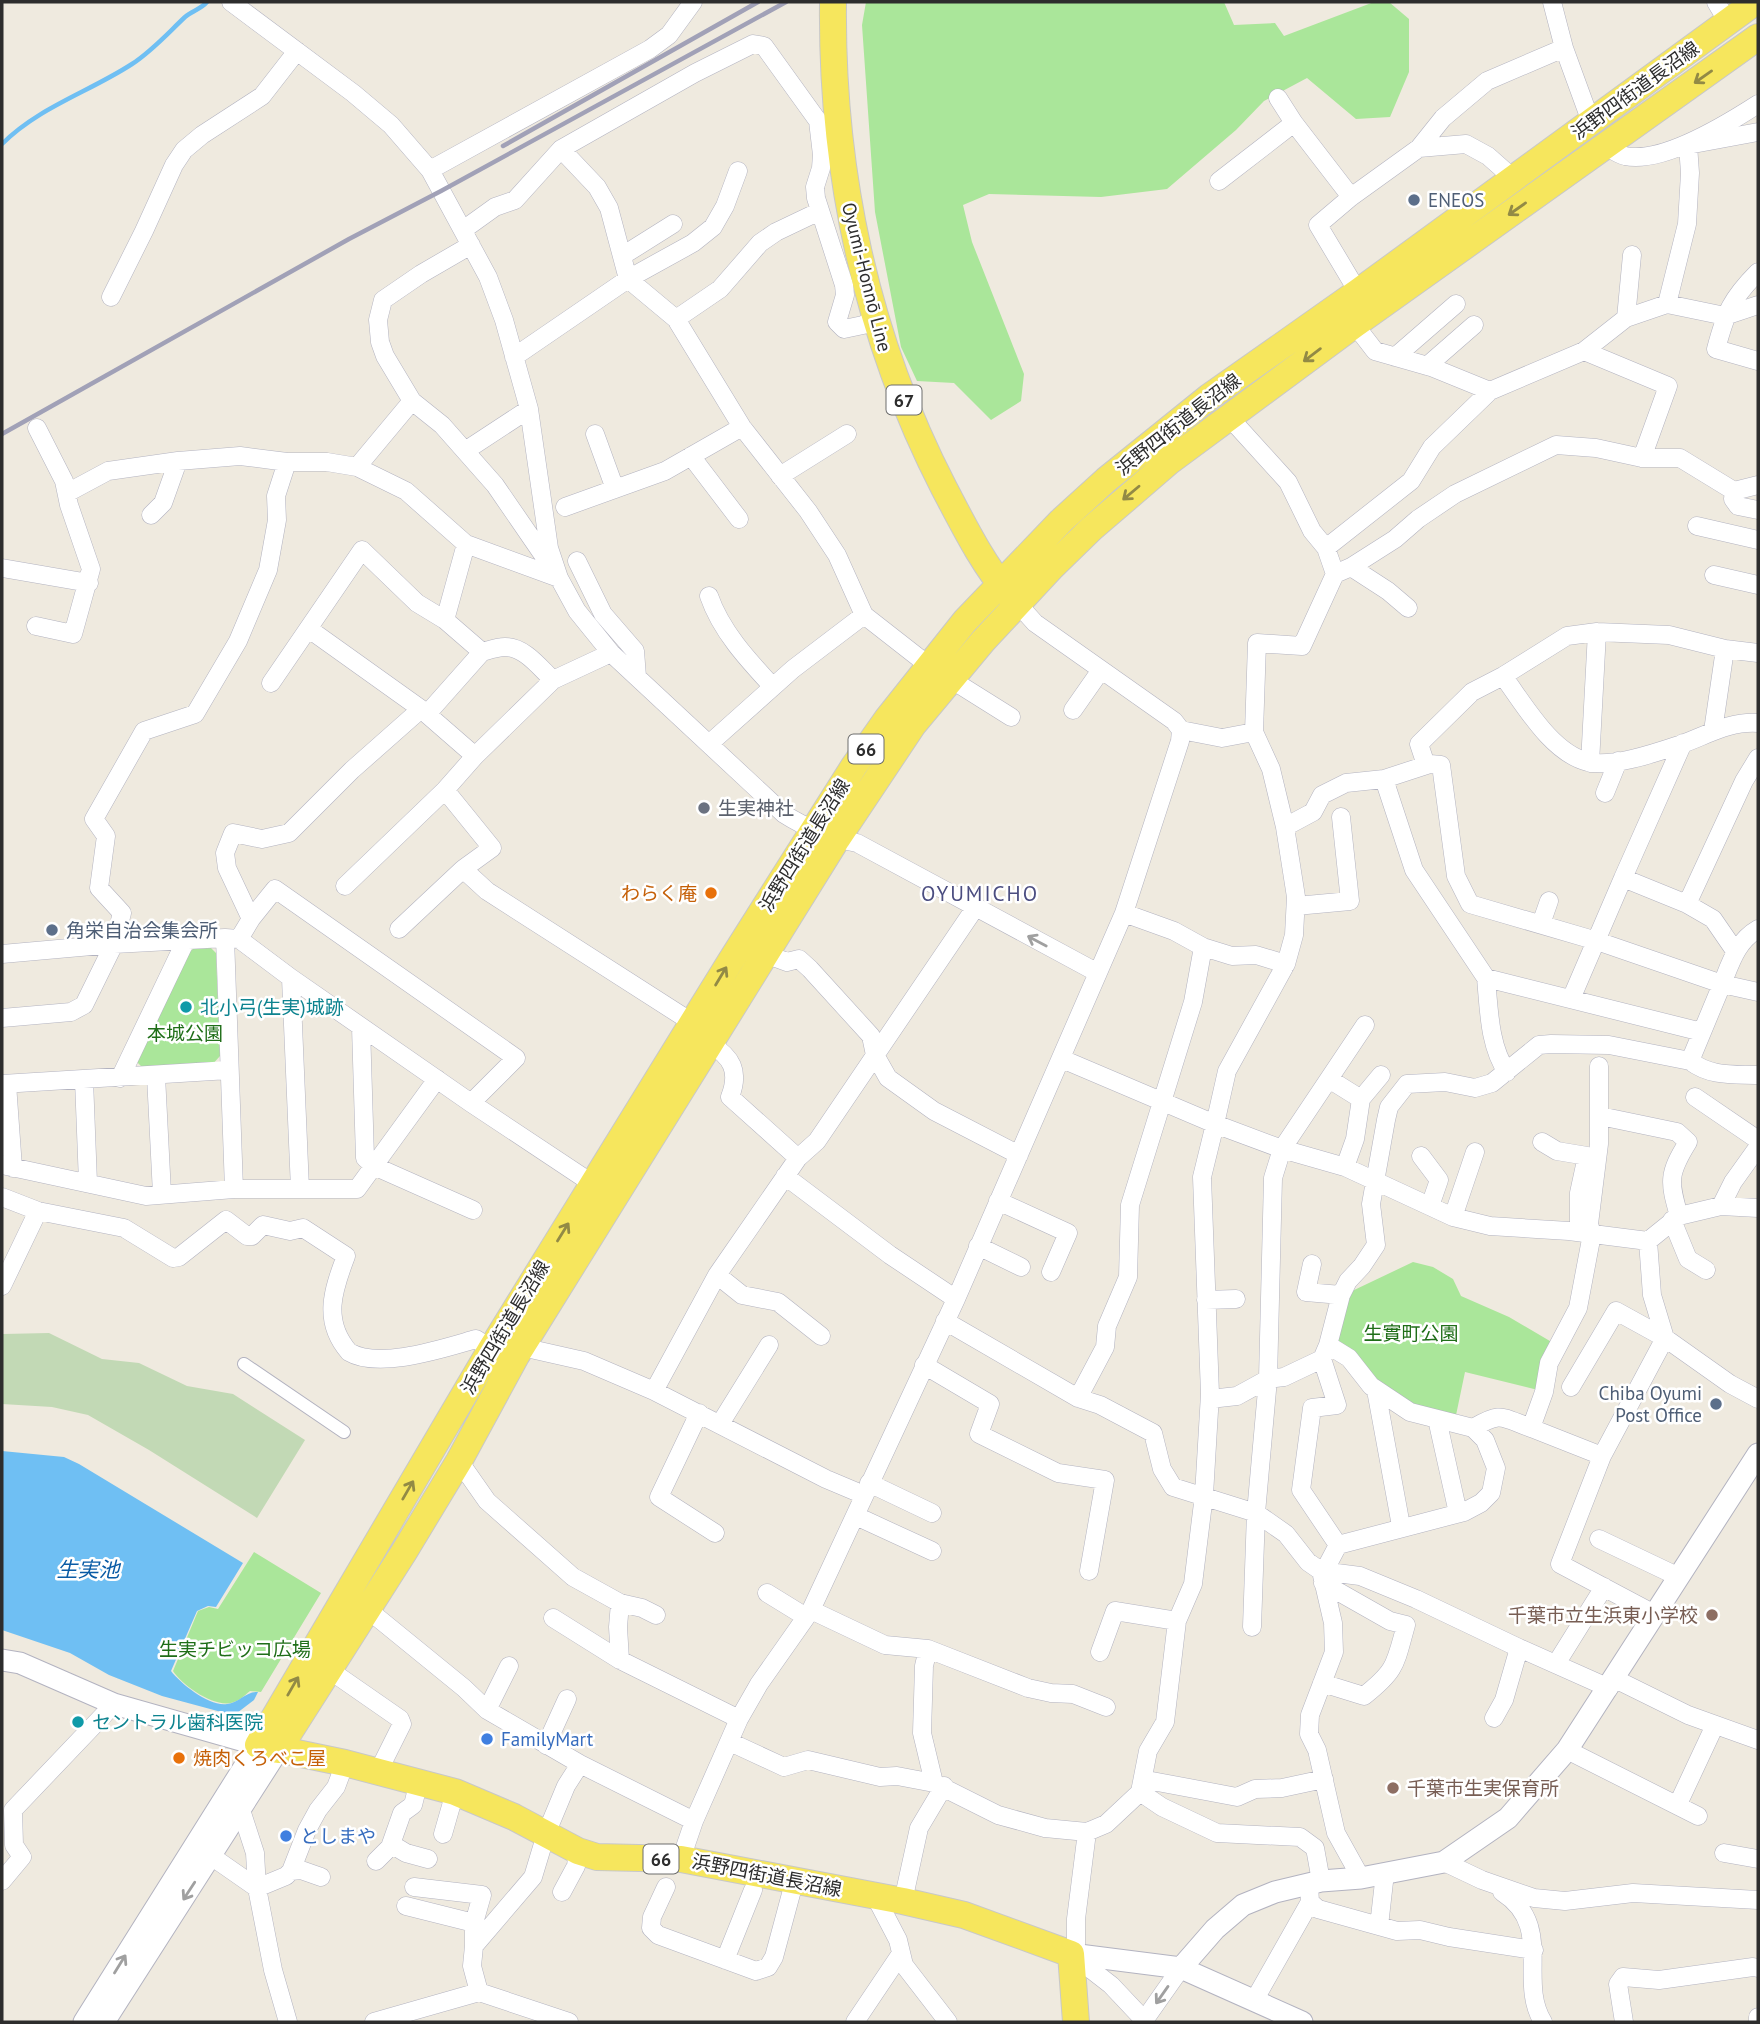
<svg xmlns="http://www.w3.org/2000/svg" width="1760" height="2024" font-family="'PT Sans','Noto Sans JP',sans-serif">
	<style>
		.green { fill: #aae69a }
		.cemetery { fill: #c2d9b5 }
		.water { fill: #6fbff3 }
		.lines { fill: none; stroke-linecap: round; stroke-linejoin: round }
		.stream { stroke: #6fbff3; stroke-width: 4.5 }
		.pedestrian-casing { stroke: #b3b3c0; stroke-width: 14 }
		.minor-casing { stroke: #b3b3c0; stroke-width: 19 }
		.tertiary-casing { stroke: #b3b3c0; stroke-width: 23 }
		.primary-casing { stroke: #c8c8c8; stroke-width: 28 }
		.pedestrian { stroke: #fff; stroke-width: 12 }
		.minor { stroke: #fff; stroke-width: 18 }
		.tertiary { stroke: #fff; stroke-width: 21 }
		.primary { stroke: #f6e65d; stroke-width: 26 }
		.rail { stroke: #a1a1b7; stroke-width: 4.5 }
		.oneway { stroke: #928a45 }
		.oneway2 { stroke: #a0a0a0 }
		.service-dot { fill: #5c6f8a; stroke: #fff; stroke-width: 2.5 }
		.worship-dot { fill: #6b7280; stroke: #fff; stroke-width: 2.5 }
		.food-dot { fill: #e8710a; stroke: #fff; stroke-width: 2.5 }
		.culture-dot { fill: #0f9aa8; stroke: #fff; stroke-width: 2.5 }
		.education-dot { fill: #8d6e63; stroke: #fff; stroke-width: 2.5 }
		.shop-dot { fill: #3f7fe0; stroke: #fff; stroke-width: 2.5 }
		.labels { text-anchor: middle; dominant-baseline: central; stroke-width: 5; stroke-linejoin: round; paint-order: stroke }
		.shield { fill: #fff; stroke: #6c6c6c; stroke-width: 2 }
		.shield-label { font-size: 18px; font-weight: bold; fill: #2d2d2d }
		.street-label { font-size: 19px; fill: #2d2d2d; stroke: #fff }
		.service-label { font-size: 19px; fill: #4e5e75; stroke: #fff; text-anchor: start }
		.worship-label { font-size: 19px; fill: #5b616d; stroke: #fff; text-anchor: start }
		.food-label { font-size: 19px; fill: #c56008; stroke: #fff; text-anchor: end }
		.culture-label { font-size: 19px; fill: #0d838f; stroke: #fff; text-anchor: start }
		.park-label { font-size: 19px; fill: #1f6e18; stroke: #fff }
		.education-label { font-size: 19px; fill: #785e54; stroke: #fff; text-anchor: end }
		.shop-label { font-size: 19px; fill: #366cbe; stroke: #fff; text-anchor: start }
		.neighbourhood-label { font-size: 21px; letter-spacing: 2px; fill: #4b4d80; stroke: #fff }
		.water-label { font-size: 21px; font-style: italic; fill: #095ba5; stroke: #fff }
	</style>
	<rect width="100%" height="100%" fill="#efeadf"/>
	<path class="green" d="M866 2H1224L1234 25 1275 23 1284 36 1374 2H1389L1409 19V72L1390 117 1356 119 1307 78 1264 101 1236 130 1167 189 1101 197 989 194 963 205 972 242 1024 374 1021 401 991 420 954 383 917 381 901 347 875 212 862 25Z
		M211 948 216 953 220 1056 211 1066 146 1071 135 1060 186 955 193 949Z
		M1413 1262 1433 1267 1453 1279 1461 1296 1509 1317 1555 1344 1542 1391 1465 1372 1455 1420 1412 1408 1332 1343 1350 1292Z
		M254 1552 321 1593 261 1692 250 1691C244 1696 239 1701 231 1703 213 1707 182 1685 173 1671L198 1611 209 1607 218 1609Z"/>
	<path class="cemetery" d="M49 1333 102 1359 139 1363 187 1386 233 1394 305 1440 257 1518 149 1450 88 1415 52 1407 2 1404 3 1334Z"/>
	<path class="water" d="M2 1451 64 1457 79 1464 243 1563 216 1607 208 1606 197 1611 171 1671C181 1684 210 1707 227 1704 239 1703 246 1691 258 1692L254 1700 237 1713H225L162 1696 109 1675 70 1653 2 1630Z"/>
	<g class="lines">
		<path class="stream" d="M2 144C39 107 89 92 132 64 152 51 168 33 185 17 192 11 201 9 207 2"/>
		<defs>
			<path id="pedestrian" d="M244 1364 344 1432"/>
			<path id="minor" d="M231 2 353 93 391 125 430 170 488 277 504 320 529 409 549 548 559 578 577 611 611 653 784 814C806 828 831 838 857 843L1098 973
				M1552 2 1564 48 1591 122
				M1716 2 1728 22
				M1278 98 1294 123 1351 197
				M1606 146C1611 149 1619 155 1625 156 1663 164 1727 124 1758 104
				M1419 148 1443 118 1487 81 1564 48
				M561 149 597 187 609 208 628 279 676 319 742 427 808 511 837 555 864 615 928 665
				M430 170 650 49 669 35 693 2
				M1219 181 1294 123
				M463 230 495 207 515 200 561 149 695 73 753 44 764 46 818 121 822 155 821 168 815 187 816 198 844 285 845 295 837 322 844 329 863 325 876 319
				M471 245 421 274 383 300 378 320 380 342 385 356 412 401 442 425 495 485 550 565
				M622 256 673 224
				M1758 272C1731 299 1726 312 1716 349L1758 361
				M1358 292 1318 225 1351 197 1419 148 1466 144 1488 156 1514 179
				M111 297 144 231 174 165 184 150 202 135 262 96 297 51
				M1667 304 1687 224 1690 173 1688 145 1758 132
				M1348 316 1375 351 1431 367 1490 391 1584 351 1626 318 1667 304 1725 316 1758 305
				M1626 318 1632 255
				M676 319 720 289 760 243 776 232 820 211
				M1584 351 1668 386 1642 458
				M514 357 628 279 693 243 713 227 725 206 738 171
				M1395 357 1456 304
				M1427 366 1474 325
				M1229 417 1288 482 1312 531 1326 548 1335 574 1302 646 1257 643 1254 732 1271 769 1285 827 1296 897 1294 935 1286 964
				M595 434 615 489
				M465 451 529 409
				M691 456 739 519
				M357 467 412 401
				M780 476 847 434
				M1734 491 1758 485
				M67 493 108 471 178 461 240 456 287 462H327L357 467 406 491 466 544 559 578
				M565 507 665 471 742 427
				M151 515 163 503 178 461
				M1697 526 1758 540
				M1326 548 1411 481 1432 447 1490 391
				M577 561 603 614 635 651 637 677
				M1351 567 1388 591 1408 608
				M2 568 89 583
				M1335 574 1351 567 1395 539 1418 519 1455 494 1556 445 1596 448 1642 458H1680L1734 491 1733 499 1738 506 1758 510
				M1714 575 1758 585
				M709 596C721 631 748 660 773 687
				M445 620 466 544
				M36 626 73 634 91 569 69 505 64 481 37 428
				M309 629 421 709 475 756
				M482 652C489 650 498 647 505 647 525 647 540 668 553 680
				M1503 676C1524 704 1551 753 1588 762 1612 768 1658 752 1682 744 1707 735 1730 721 1758 723
				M952 680 1011 717
				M271 683 362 550 417 603 445 620 482 652 427 714
				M1073 710 1101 670
				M1181 730 1222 738 1254 732
				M1713 731 1725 649
				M1683 743 1623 878 1687 904 1713 919 1735 951
				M709 744 793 669 864 615
				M1590 763 1597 632
				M1426 765 1419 744 1472 692 1503 676 1567 636 1597 632 1669 635 1725 649 1758 653
				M1384 779 1414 870 1486 978 1702 1032
				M445 790 492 848 463 869 487 891 693 1023
				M1605 793 1618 761
				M1285 827 1313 812 1322 795 1346 783 1384 779 1430 764 1441 765 1456 876 1470 904 1597 941 1722 984C1731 962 1737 941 1758 929
				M345 886 445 790 475 756 553 680 611 653
				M1687 904 1744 781 1758 758
				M1296 906 1350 901 1341 817
				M1124 913 1174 931 1203 947
				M251 919 227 868 225 853 233 833 262 839 289 833 352 770 421 709
				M1541 924 1549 901
				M399 929 463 869
				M225 938 234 1189
				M239 939 251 919 275 889 516 1058 471 1103
				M2 954 114 944 225 938 239 939 291 978 471 1103 602 1190
				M765 954 787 962 799 959 810 969 871 1036 875 1055 888 1078 934 1111 1019 1155
				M291 978 300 1189
				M1486 978C1489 1009 1489 1046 1507 1072
				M1758 992 1722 984 1690 1061C1711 1077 1733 1074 1758 1075
				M1571 999 1623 878
				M2 1018 71 1012 84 1005 114 944 122 913 99 888 106 836 94 819 144 731 195 714 238 641 268 570 277 520 276 496 287 462
				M361 1027 365 1158 374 1166 473 1210
				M709 1043C732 1057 740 1071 730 1097L798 1158
				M1062 1059 1215 1124 1227 1071 1286 964 1256 955 1232 956 1203 947 1193 1002 1130 1205 1128 1277 1107 1326 1105 1347 1078 1398
				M1599 1066V1144L1589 1224 1592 1234 1578 1308 1549 1363 1544 1392 1531 1428 1602 1456 1560 1564 1656 1615
				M156 1076 162 1194
				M120 1078 186 940
				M1329 1079 1361 1099
				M84 1080 88 1183
				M2 1084 229 1070
				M7 1084 13 1168
				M1695 1097 1758 1140
				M1600 1116 1677 1132 1688 1142C1668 1174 1669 1181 1679 1216
				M1542 1142 1557 1151 1587 1156 1579 1193V1225
				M1421 1156 1439 1180 1430 1206
				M2 1165 146 1196 234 1189H357L437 1079
				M1345 1167 1355 1139 1361 1099 1381 1075
				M785 1176 890 1255 956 1299
				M2 1197 38 1211 124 1228 173 1258 179 1257 226 1220 247 1236H252L263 1225 290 1231 303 1228 346 1256C333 1290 322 1321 349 1352 379 1370 444 1348 476 1339L491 1349
				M998 1201 1068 1233 1051 1272
				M1721 1206 1733 1182 1758 1147
				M1453 1217 1475 1152
				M1672 1220 1688 1259 1706 1270
				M978 1246 1021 1267
				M1312 1264 1306 1292 1341 1295
				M717 1275 742 1295 778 1302 821 1336
				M2 1286 38 1211
				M1206 1300 1236 1299
				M945 1321 1078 1398 1100 1405 1153 1433 1162 1469 1173 1487 1256 1513 1286 1534 1308 1562 1321 1571 1360 1576 1416 1599 1519 1648 1504 1700 1494 1718
				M1328 1345 1349 1358 1371 1386 1410 1412 1473 1428 1485 1440 1496 1468 1491 1493 1481 1503 1464 1512 1338 1545 1328 1564 1321 1571 1333 1623 1334 1652 1310 1715 1309 1734 1317 1750 1336 1833 1361 1878
				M522 1347 584 1361 654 1391 826 1479 864 1495
				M1322 1359 1337 1405 1312 1408 1301 1490 1338 1545
				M924 1365 990 1404 979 1434 1058 1473 1105 1480 1089 1571
				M1571 1387 1616 1311 1665 1338 1730 1384 1758 1399
				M1376 1390 1401 1526
				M654 1391 717 1275 798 1158 817 1141 975 908
				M1210 1399 1237 1396 1268 1379 1284 1377 1322 1359 1328 1345 1341 1295 1348 1281 1362 1266 1376 1245 1371 1204 1386 1120 1389 1107 1407 1084 1445 1082 1475 1088 1492 1083 1539 1045 1551 1044 1609 1045 1690 1061
				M699 1413 659 1497 715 1533
				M1437 1419 1458 1513
				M720 1424 769 1345
				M1473 1428C1502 1411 1501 1417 1531 1428
				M1602 1456 1665 1338 1652 1295 1648 1241 1679 1216 1721 1206 1758 1208
				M459 1461 487 1501 573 1577 620 1603 642 1608 656 1615
				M869 1483 932 1513
				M856 1516 932 1551
				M1599 1539 1679 1577
				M767 1593 806 1617
				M367 1609 464 1688 487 1710 580 1764 694 1821
				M811 1610 885 1645 928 1649 1028 1688 1051 1693 1073 1694 1106 1707
				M553 1618 620 1660 739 1719
				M1177 1621 1165 1722 1148 1751 1140 1792 1162 1807 1217 1833 1300 1837 1315 1848 1321 1881
				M1252 1627 1256 1513 1268 1379 1273 1178 1282 1149 1365 1025
				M1519 1648 1609 1688
				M928 1649 924 1666 922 1733 934 1783
				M1100 1652 1115 1611 1177 1621 1193 1584 1204 1495 1210 1394 1202 1177 1215 1124 1282 1149 1345 1167 1453 1217 1490 1226 1569 1231 1648 1241
				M620 1660 618 1627 620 1603
				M1556 1664 1604 1587
				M328 1669 400 1719 402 1724 378 1772
				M1615 1679 1688 1715 1758 1740
				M1322 1683 1364 1696C1397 1670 1395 1664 1406 1625L1390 1621 1323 1583
				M487 1710 509 1666
				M730 1742 784 1767 808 1760 880 1777 897 1776 934 1783 998 1815 1045 1828 1087 1832 1106 1824 1152 1781 1237 1797 1255 1789 1282 1788 1324 1779
				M546 1745 567 1699
				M1567 1750 1698 1816
				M1678 1804 1715 1725
				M241 1810 255 1853 257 1888 286 1876 291 1871 307 1830 318 1810 336 1787 345 1763
				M1087 1832 1076 1919V1944L1071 1954 1111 1985 1144 2020
				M443 1834 455 1792
				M391 1844 406 1853 428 1859
				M1724 1853 1758 1859
				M211 1856 257 1888 273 1970 288 2022
				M681 1859 694 1821 739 1719 759 1684 811 1610 956 1299 1124 913 1180 741 1181 730 1174 721 1035 623 1017 603
				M376 1861 390 1847 402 1813 413 1805 419 1781
				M1444 1862 1482 1880 1534 1898 1565 1901 1633 1893 1758 1900
				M291 1871 301 1870 321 1877
				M2 1881 22 1857 14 1845 13 1810 114 1704
				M1309 1885 1310 1902 1318 1909 1397 1931 1420 1930 1449 1937 1534 1950
				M414 1887 482 1895 474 1923V1946
				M666 1887 652 1917 651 1928 658 1935 756 1971 768 1967 774 1957 795 1879
				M562 1892 576 1866 578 1851
				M1502 1892C1555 1926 1517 1980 1543 2022
				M875 1896 898 1940 904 1965 948 2022
				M903 1901 919 1828 944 1786
				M406 1906 474 1923
				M1379 1926 1385 1873
				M725 1960 753 1890
				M479 1992 472 1966 474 1946 533 1877 546 1834 566 1786 580 1764
				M1255 1999 1310 1902
				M374 2022 479 1992 569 2022
				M855 2022 900 1955
				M1143 2022 1181 1968
				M1624 2022 1618 1984 1623 1977 1659 1980 1753 1967 1758 1968
				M1758 2022V2017"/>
			<path id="tertiary" d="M2 1660 20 1663 114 1704 258 1745 84 2022
				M1071 1954 1181 1968 1302 2022
				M1181 1968 1215 1929 1243 1905 1275 1892 1321 1881 1361 1878 1444 1862 1508 1818 1567 1750 1758 1454
				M104 2022 278 1750"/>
			<path id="primary" d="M833 2C831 171 866 337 944 488 964 526 983 565 1011 597
				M278 1750 404 1552 459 1461 516 1356 837 839 913 725 983 641 1052 567 1091 529 1170 461 1354 325 1758 37
				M1076 2022 1071 1954 964 1915 903 1901 681 1859 597 1857 578 1851 514 1817 455 1792 345 1763 258 1745 491 1349 730 962 854 766 887 719 965 621 1061 521 1106 480 1209 397 1358 292 1755 2"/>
		</defs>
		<use href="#pedestrian" class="pedestrian-casing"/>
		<use href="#minor" class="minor-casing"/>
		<use href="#tertiary" class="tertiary-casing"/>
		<use href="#primary" class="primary-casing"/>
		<use href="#pedestrian" class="pedestrian"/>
		<use href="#minor" class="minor"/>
		<use href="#tertiary" class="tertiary"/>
		<use href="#primary" class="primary"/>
		<path class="rail" d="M503 146 758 2
			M2 434 349 239 441 191 786 2"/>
	</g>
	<defs><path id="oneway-shaft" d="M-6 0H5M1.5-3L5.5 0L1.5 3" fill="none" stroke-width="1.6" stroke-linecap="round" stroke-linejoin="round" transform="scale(1.75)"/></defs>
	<g class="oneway">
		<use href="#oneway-shaft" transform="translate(1703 77) rotate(145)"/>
		<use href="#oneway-shaft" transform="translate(1517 209) rotate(145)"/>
		<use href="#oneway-shaft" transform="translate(1312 355) rotate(143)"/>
		<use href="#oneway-shaft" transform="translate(1131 493) rotate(140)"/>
		<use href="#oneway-shaft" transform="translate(721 976) rotate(-59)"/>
		<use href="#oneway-shaft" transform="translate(563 1232) rotate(-58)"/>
		<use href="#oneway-shaft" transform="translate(408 1490) rotate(-60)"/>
		<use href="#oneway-shaft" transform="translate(293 1686) rotate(-60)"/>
	</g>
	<g class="oneway2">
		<use href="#oneway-shaft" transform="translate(1037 941) rotate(-152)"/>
		<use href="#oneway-shaft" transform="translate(189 1891) rotate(123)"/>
		<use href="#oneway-shaft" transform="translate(120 1964) rotate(-58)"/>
		<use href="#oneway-shaft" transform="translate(1162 1995) rotate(125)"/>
	</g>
	<g class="service-dot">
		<circle cx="1414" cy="200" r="7"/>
		<circle cx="52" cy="930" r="7"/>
		<circle cx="1716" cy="1404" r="7"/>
	</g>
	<circle class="worship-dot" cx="704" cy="808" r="7"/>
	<g class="food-dot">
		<circle cx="711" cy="893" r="7"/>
		<circle cx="179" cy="1758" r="7"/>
	</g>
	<g class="culture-dot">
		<circle cx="186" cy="1007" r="7"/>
		<circle cx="78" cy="1722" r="7"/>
	</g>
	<g class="education-dot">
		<circle cx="1712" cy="1615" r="7"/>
		<circle cx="1393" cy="1788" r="7"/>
	</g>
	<g class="shop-dot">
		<circle cx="487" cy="1739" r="7"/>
		<circle cx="286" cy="1836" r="7"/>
	</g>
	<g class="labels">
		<g class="shield">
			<rect x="886.5" y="385.5" width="35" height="29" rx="5"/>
			<rect x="848.5" y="734.5" width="35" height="29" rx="5"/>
			<rect x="643.5" y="1844.5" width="35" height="29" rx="5"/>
		</g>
		<g class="shield-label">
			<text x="904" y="400">67</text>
			<text x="866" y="749">66</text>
			<text x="661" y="1859">66</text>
		</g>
		<g class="street-label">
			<text transform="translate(1635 90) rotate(-36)">浜野四街道長沼線</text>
			<text transform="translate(867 277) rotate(76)">Oyumi-Honnō Line</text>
			<text transform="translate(1178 424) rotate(-38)">浜野四街道長沼線</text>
			<text transform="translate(804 845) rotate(-58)">浜野四街道長沼線</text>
			<text transform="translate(505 1327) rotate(-59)">浜野四街道長沼線</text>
			<text transform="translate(767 1875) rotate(11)">浜野四街道長沼線</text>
		</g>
		<g class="service-label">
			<text x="1428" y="200">ENEOS</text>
			<text x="66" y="930">角栄自治会集会所</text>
			<text x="1702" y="1393" text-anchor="end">Chiba Oyumi<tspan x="1702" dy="22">Post Office</tspan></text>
		</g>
		<g class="worship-label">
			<text x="718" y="808">生実神社</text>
		</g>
		<g class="food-label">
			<text x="697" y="893">わらく庵</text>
			<text x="193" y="1758" text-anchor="start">焼肉くろべこ屋</text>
		</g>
		<g class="culture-label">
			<text x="200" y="1007">北小弓(生実)城跡</text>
			<text x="92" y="1722">セントラル歯科医院</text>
		</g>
		<g class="park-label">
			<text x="185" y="1033">本城公園</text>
			<text x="1411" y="1333">生實町公園</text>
			<text x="235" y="1649">生実チビッコ広場</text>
		</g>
		<g class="education-label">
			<text x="1698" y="1615">千葉市立生浜東小学校</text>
			<text x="1407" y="1788" text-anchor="start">千葉市生実保育所</text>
		</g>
		<g class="shop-label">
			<text x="501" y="1739">FamilyMart</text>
			<text x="300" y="1836">としまや</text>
		</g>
		<g class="neighbourhood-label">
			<text x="980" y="893">OYUMICHO</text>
		</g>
		<g class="water-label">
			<text x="88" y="1569">生実池</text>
		</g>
	</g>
	<rect width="1760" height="2024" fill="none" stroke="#2d2d2d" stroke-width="7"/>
</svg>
